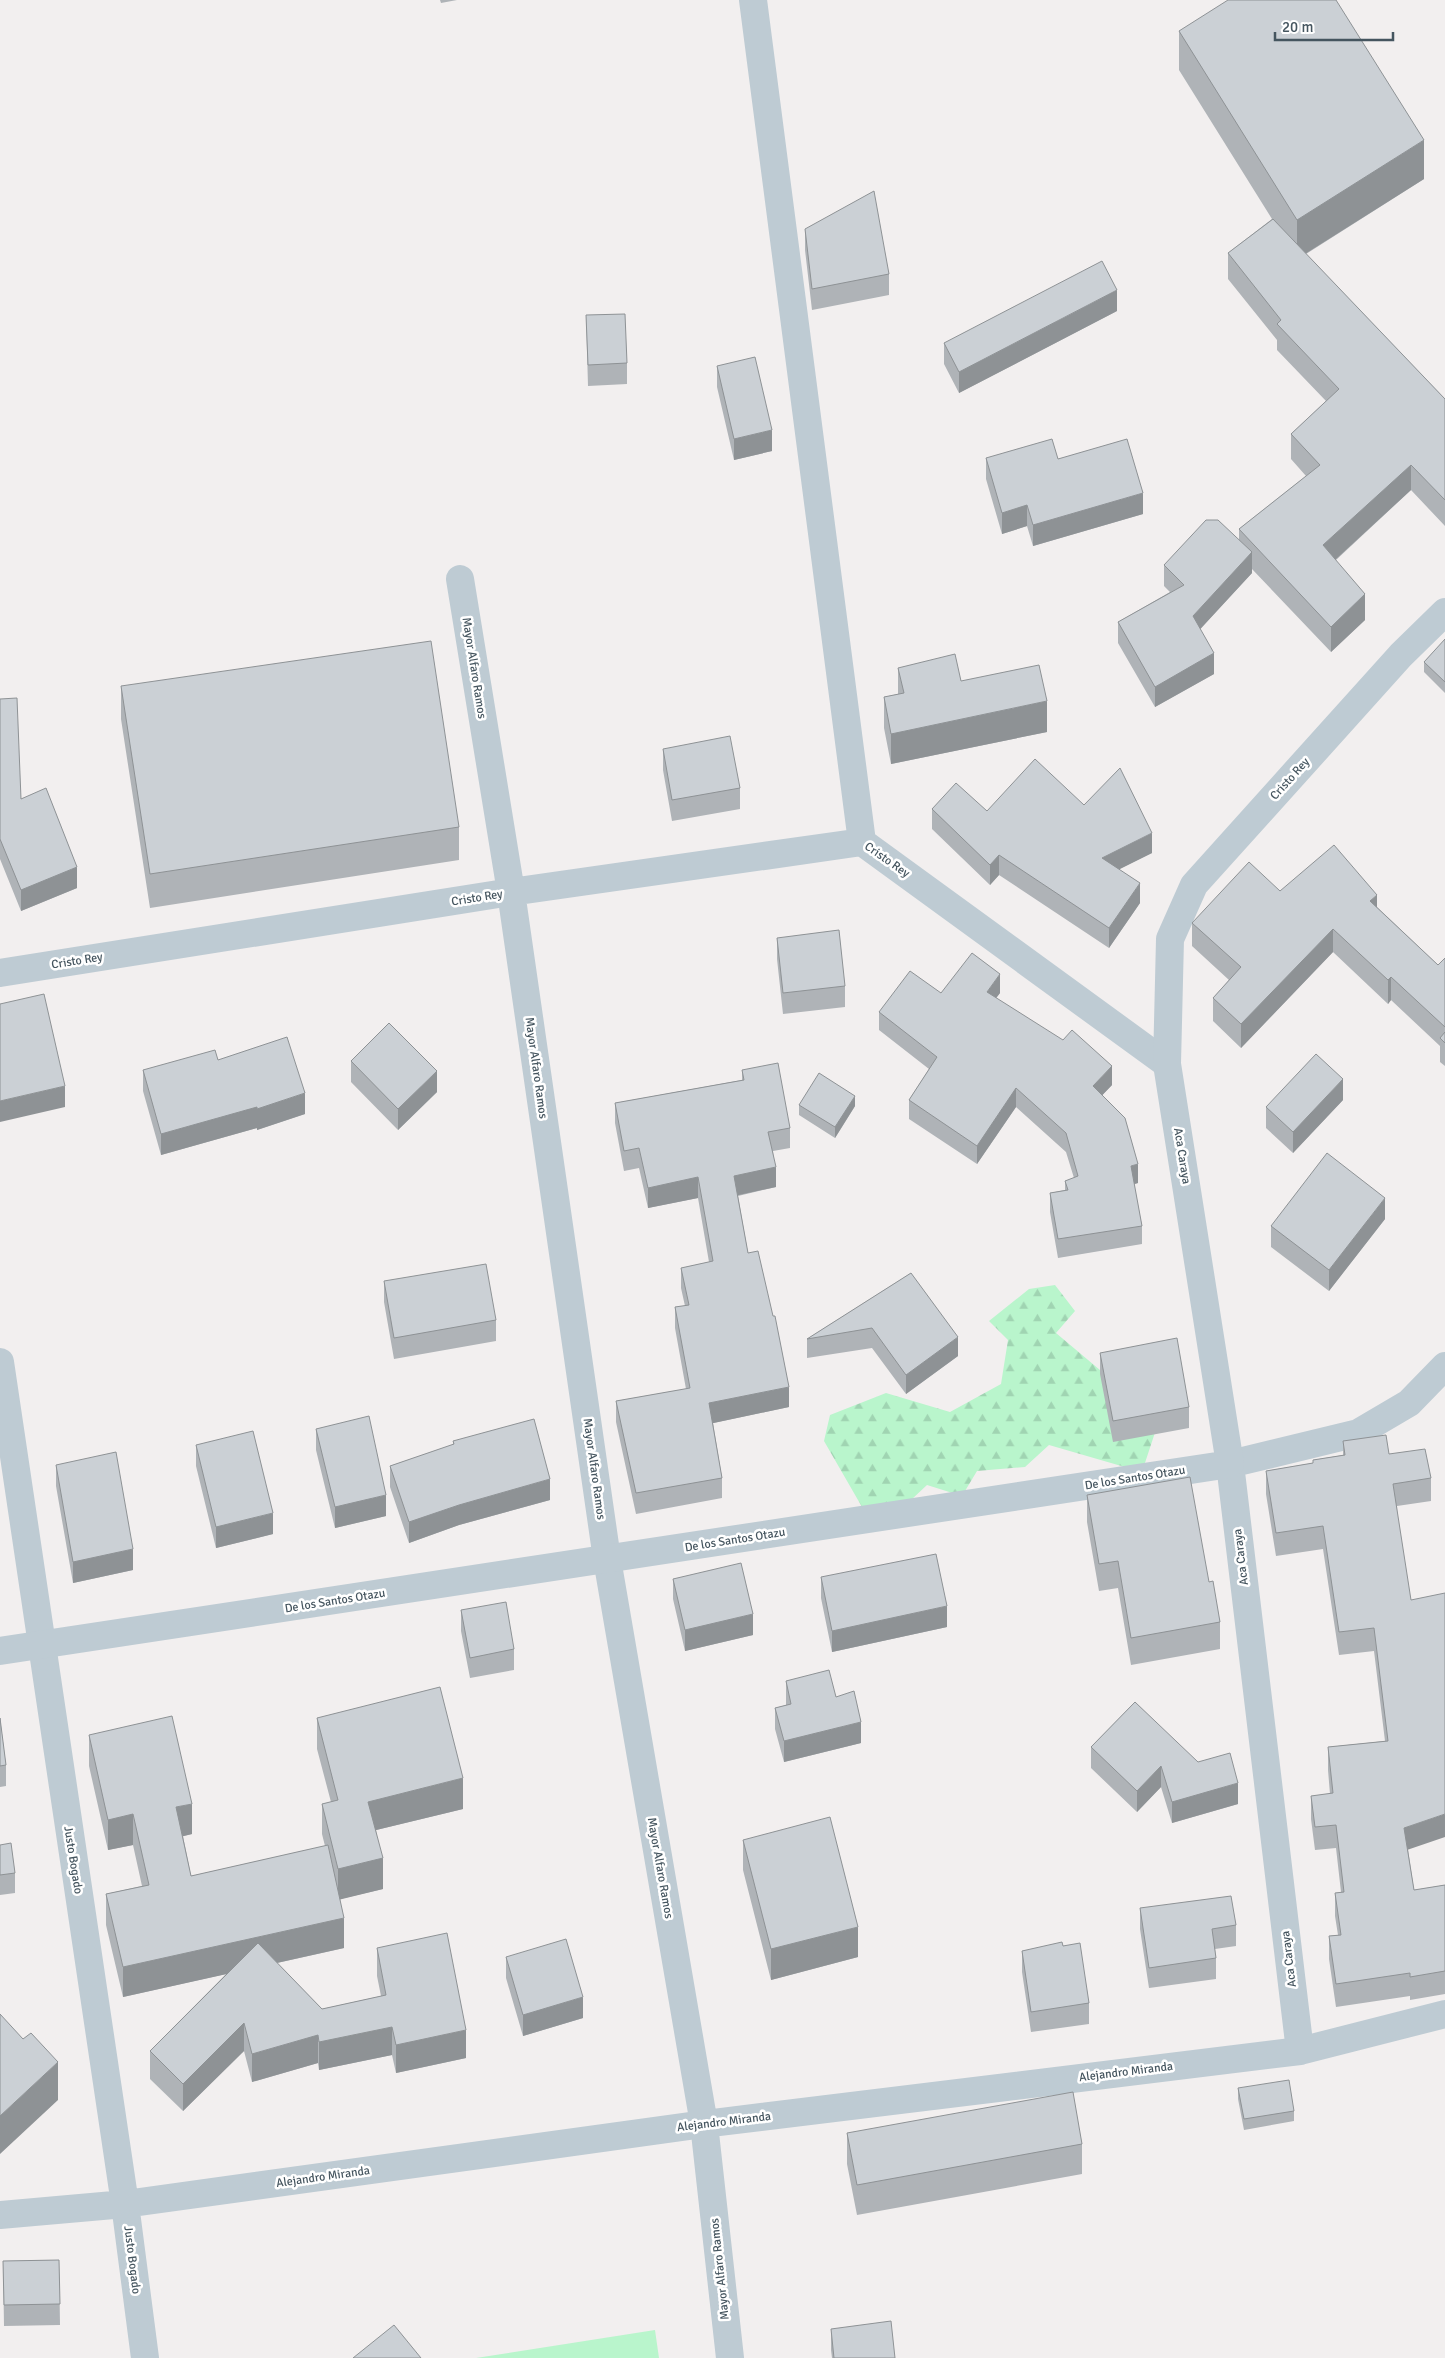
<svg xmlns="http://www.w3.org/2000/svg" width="1445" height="2358" font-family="Signika,sans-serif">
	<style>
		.green { fill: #b9f5cc }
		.forest { fill: url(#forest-firs) }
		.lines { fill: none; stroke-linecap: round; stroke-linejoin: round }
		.minor { stroke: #becbd3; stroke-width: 28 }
		.tertiary { stroke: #becbd3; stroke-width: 28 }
		.wall { fill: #afb3b7 }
		.shaded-wall { fill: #8e9295 }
		.building { fill: #cbd0d5; stroke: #8e9295 }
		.labels { text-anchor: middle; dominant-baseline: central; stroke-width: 5; stroke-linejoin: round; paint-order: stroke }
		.street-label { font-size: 12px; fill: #45555f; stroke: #fff }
	</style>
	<defs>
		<pattern id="forest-firs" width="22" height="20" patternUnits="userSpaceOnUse" patternTransform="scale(1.25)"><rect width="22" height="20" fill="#b9f5cc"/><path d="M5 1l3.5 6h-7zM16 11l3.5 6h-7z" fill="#a0d4b2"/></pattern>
	</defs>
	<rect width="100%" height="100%" fill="#f2efef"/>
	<path class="green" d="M655 2330 659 2358H476Z"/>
	<path class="forest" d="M1055 1285 1075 1311 1056 1333 1132 1397 1166 1399 1142 1472 1049 1445 1025 1467 977 1471 962 1496 927 1485 895 1515 862 1507 824 1441 830 1415 886 1393 950 1412 1001 1384 1008 1340 989 1321 1029 1289Z"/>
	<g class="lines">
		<path class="minor" d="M753 0 862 842
			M460 579 511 892 607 1559 704 2124 730 2358
			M0 973 511 892 862 842 1167 1064
			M0 1362 125 2204 145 2358
			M1300 2051 1230 1464 1358 1433 1409 1403 1445 1366
			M0 2215 125 2204 704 2124 1300 2051 1445 2014"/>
		<path class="tertiary" d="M0 1651 1230 1464 1167 1064 1170 939 1194 885 1401 655 1445 612"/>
	</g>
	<path class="wall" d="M440 0H457L441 3Z
		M1179 31 1424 179 1306 254 1445 399V526L1411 490 1336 560 1365 620 1331 652 1252 569V573L1200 629 1214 674 1155 707 1118 643V622L1170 592 1164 586V565L1239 540V529L1306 476 1291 459V434L1326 401 1277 350V340L1228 279V253L1272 219 1179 70Z
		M805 229 889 274V295L812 310 805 250Z
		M1117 311 959 393 944 364V343Z
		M586 315 627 363V384L588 386Z
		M717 366 772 451 734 460 717 387Z
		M986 458 1058 459 1143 514 1033 546 1027 526 1002 534 986 479Z
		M1445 640V693L1424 672V662Z
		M898 668 961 681 1047 732 891 764 884 728V697L898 694Z
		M121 686 459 827V860L150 908 121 719Z
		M0 699 21 799 77 888 21 911 0 859Z
		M663 749 740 788V809L672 821 663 770Z
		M1084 805 1152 853 1119 869 1140 903 1109 948 999 875 990 885 932 829V809L987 811Z
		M1280 891 1377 907 1438 965 1445 958V1066L1440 1062V1046L1391 1000 1388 1004 1333 952 1241 1048 1213 1021V998L1229 980 1192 946V923Z
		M777 938 845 986V1007L783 1014 777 959Z
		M941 993H1000L996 998 1112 1085 1102 1095 1138 1183 1134 1184 1142 1226V1244L1058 1258 1050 1212V1193L1065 1190V1181L1074 1178 1066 1152 1016 1107 977 1164 909 1119V1100L929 1069 879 1030V1012Z
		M218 1060 305 1114 257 1130V1128L161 1155 143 1091V1070Z
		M351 1061 437 1092 398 1130 351 1082Z
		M742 1070 790 1128V1148L773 1151 776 1187 738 1196 748 1253 789 1407 713 1423 722 1478V1498L636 1514 616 1422V1401L686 1389 675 1328V1307L685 1306 681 1288V1268L709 1262 698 1198 648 1208 639 1168 624 1171 615 1123V1103L742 1080Z
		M1343 1100 1293 1153 1266 1128V1107Z
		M799 1105 855 1106 835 1138 799 1115Z
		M1385 1219 1329 1291 1271 1247V1226Z
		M911 1273 958 1356 906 1394 872 1348 807 1358V1339Z
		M384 1281 496 1320V1341L394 1359 384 1302Z
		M1100 1353 1189 1407V1428L1113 1442 1100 1374Z
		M316 1429 386 1516 335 1528 316 1450Z
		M453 1441 550 1500 459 1525 409 1543 390 1487V1466L453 1445Z
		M1343 1441 1389 1454 1431 1478V1501L1397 1506 1408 1850 1414 1890 1445 1885V1994L1410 2000V1996L1336 2007 1329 1959V1936L1338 1935 1335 1916V1893L1341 1892 1336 1848 1315 1850 1311 1819V1796L1330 1794 1328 1770V1747L1385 1741 1374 1651 1339 1655 1323 1549 1276 1556 1266 1494V1471L1313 1463V1460L1343 1455Z
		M196 1445 273 1534 216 1548 196 1466Z
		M56 1465 133 1570 73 1583 56 1486Z
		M1087 1495 1209 1582 1220 1622V1649L1131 1665 1118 1588 1099 1591 1087 1522Z
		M821 1577 947 1627 832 1652 821 1598Z
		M673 1579 753 1635 685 1651 673 1599Z
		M461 1610 514 1649V1670L470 1678 461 1631Z
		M786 1681 861 1743 784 1762 775 1729V1708L786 1705Z
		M1135 1702 1238 1804 1172 1823 1161 1787 1137 1812 1091 1768V1747Z
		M0 1718 6 1765V1786L0 1787Z
		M317 1718 463 1809 376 1830 383 1889 340 1899 344 1948 277 1963 322 2009 381 1996 377 1976V1948L466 2058 396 2073 392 2055 319 2070 318 2063 252 2082 244 2051 183 2111 150 2079V2051L226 1974 123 1997 106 1925V1894L142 1886 133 1845 108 1850 89 1766V1735L192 1834 183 1836 191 1876 325 1846 322 1834V1804L331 1802 317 1749Z
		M743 1840 858 1957 771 1980 743 1870Z
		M0 1845 15 1873V1893L0 1895Z
		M1140 1908 1236 1925V1946L1215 1949 1216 1958V1979L1149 1988 1140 1929Z
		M1063 1946 1089 2003V2024L1031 2032 1022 1972V1951Z
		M506 1957 583 2018 523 2036 506 1978Z
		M1238 2088 1294 2111V2121L1244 2130 1238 2099Z
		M847 2133 1082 2144V2174L857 2215 847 2164Z
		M59 2260 60 2325 4 2326 3 2261Z
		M831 2329 895 2358H832L831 2350Z"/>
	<path class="shaded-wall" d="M1424 140V179L1297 259V220Z
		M1117 290V311L959 393V372Z
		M772 430V451L734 460V439Z
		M1411 465V490L1323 571V545Z
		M1143 493V514L1033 546V525Z
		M1027 505V526L1002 534V513Z
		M1252 552V573L1193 637V616Z
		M1365 594V620L1331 652V627Z
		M1214 653V674L1155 707V687Z
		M1047 701V732L891 764V734Z
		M1152 833V853L1102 878V858Z
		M999 855V875L990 885V865Z
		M77 867V888L21 911V890Z
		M1140 883V903L1109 948V928Z
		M1377 895V918L1370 901Z
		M1333 929V952L1241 1048V1024Z
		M1000 974V993L987 1010V992Z
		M1391 977V1000L1388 1004V980Z
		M1112 1066V1085L1093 1105V1086Z
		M437 1071V1092L398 1130V1109Z
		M1343 1079V1100L1293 1153V1132Z
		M65 1086V1107L0 1122V1101Z
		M1016 1088V1107L977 1164V1146Z
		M305 1093V1114L257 1130V1109Z
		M855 1096V1106L835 1138V1127Z
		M257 1107V1128L161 1155V1134Z
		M1138 1164V1183L1131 1185V1166Z
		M776 1167V1187L734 1196V1176Z
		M698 1177V1198L648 1208V1188Z
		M1385 1198V1219L1329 1291V1270Z
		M958 1337V1356L906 1394V1375Z
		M789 1387V1407L709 1424V1403Z
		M550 1479V1500L459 1525 409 1543V1522L459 1505Z
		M386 1495V1516L335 1528V1507Z
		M273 1513V1534L216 1548V1527Z
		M133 1549V1570L73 1583V1562Z
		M947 1606V1627L832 1652V1631Z
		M753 1614V1635L685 1651V1630Z
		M861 1722V1743L784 1762V1741Z
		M1161 1766V1787L1137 1812V1791Z
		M463 1778V1809L368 1832V1802Z
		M1238 1783V1804L1172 1823V1802Z
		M192 1804V1834L176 1838V1807Z
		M133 1814V1845L108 1850V1820Z
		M1445 1814V1837L1404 1851V1828Z
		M383 1858V1889L338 1900V1869Z
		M344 1918V1948L123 1997V1967Z
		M858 1927V1957L771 1980V1949Z
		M583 1997V2018L523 2036V2015Z
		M244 2023V2051L183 2111V2084Z
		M392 2027V2055L319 2070V2042Z
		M466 2030V2058L396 2073V2045Z
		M318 2035V2063L252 2082V2054Z
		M58 2062V2100L0 2154V2116Z"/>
	<path class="building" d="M1228 0H1336L1424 140 1297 220 1179 31Z
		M874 191 889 274 812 289 805 229Z
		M1273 219 1445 399V500L1411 465 1323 545 1365 594 1331 627 1239 529 1320 465 1291 434 1339 389 1277 324 1281 320 1228 253Z
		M1102 261 1117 290 959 372 944 343Z
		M625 314 627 363 588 365 586 315Z
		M755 357 772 430 734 439 717 366Z
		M1052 439 1058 459 1127 439 1143 493 1033 525 1027 505 1002 513 986 458Z
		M1206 520H1218L1252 552 1193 616 1214 653 1155 687 1118 622 1184 585 1164 565Z
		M1445 639V682L1424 662Z
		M431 641 459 827 150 874 121 686Z
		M955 654 961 681 1039 665 1047 701 891 734 884 697 904 693 898 668Z
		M17 698 21 799 46 788 77 867 21 890 0 839V699Z
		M730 736 740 788 672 800 663 749Z
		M1035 759 1084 805 1120 768 1152 833 1102 858 1140 883 1109 928 999 855 990 865 932 809 956 783 987 811Z
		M1334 845 1377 895 1370 901 1438 965 1445 958V1027L1391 977 1388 980 1333 929 1241 1024 1213 998 1241 967 1192 923 1249 862 1280 891Z
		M839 930 845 986 783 993 777 938Z
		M972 953 1000 974 987 992 1063 1040 1072 1030 1112 1066 1093 1086 1125 1118 1138 1164 1131 1166 1142 1226 1058 1239 1050 1193 1068 1190 1065 1181 1078 1176 1066 1133 1016 1088 977 1146 909 1100 937 1057 879 1012 910 971 941 993Z
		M44 994 65 1086 0 1101V1004Z
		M389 1023 437 1071 398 1109 351 1061Z
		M1445 1032V1043L1440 1038Z
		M287 1037 305 1093 257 1109V1107L161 1134 143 1070 215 1050 218 1060Z
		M1316 1054 1343 1079 1293 1132 1266 1107Z
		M778 1063 790 1128 768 1132 776 1167 734 1176 748 1253 758 1251 773 1316H775L789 1387 709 1403 722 1478 636 1493 616 1401 690 1388 675 1307 689 1305 681 1268 713 1261 698 1177 648 1188 639 1148 624 1151 615 1103 744 1080 742 1070Z
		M819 1073 855 1096 835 1127 799 1105Z
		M1327 1153 1385 1198 1329 1270 1271 1226Z
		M486 1264 496 1320 394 1338 384 1281Z
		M911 1273 958 1337 906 1375 872 1328 807 1339Z
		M1177 1338 1189 1407 1113 1421 1100 1353Z
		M369 1416 386 1495 335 1507 316 1429Z
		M534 1419 550 1479 459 1505 409 1522 390 1466 454 1444 453 1441Z
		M253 1431 273 1513 216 1527 196 1445Z
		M1386 1435 1389 1454 1425 1449 1431 1478 1393 1484 1411 1600 1445 1593V1814L1404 1828 1414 1890 1445 1885V1971L1410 1977V1973L1336 1984 1329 1936 1341 1935 1335 1893 1344 1892 1336 1825 1315 1827 1311 1796 1333 1793 1328 1747 1388 1741 1374 1628 1339 1632 1323 1526 1276 1533 1266 1471 1313 1463V1460L1345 1455 1343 1441Z
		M116 1452 133 1549 73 1562 56 1465Z
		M1190 1477 1209 1582 1213 1581 1220 1622 1131 1638 1118 1561 1099 1564 1087 1495Z
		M936 1554 947 1606 832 1631 821 1577Z
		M741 1563 753 1614 685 1630 673 1579Z
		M506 1602 514 1649 470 1658 461 1610Z
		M829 1670 836 1697 854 1691 861 1722 784 1741 775 1708 791 1704 786 1681Z
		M440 1687 463 1778 368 1802 383 1858 338 1869 322 1804 338 1800 317 1718Z
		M1135 1702 1198 1762 1230 1753 1238 1783 1172 1802 1161 1766 1137 1791 1091 1747Z
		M172 1716 192 1804 176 1807 191 1876 328 1845 344 1918 123 1967 106 1894 149 1885 133 1814 108 1820 89 1735Z
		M0 1718 6 1765 0 1766Z
		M830 1817 858 1927 771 1949 743 1840Z
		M11 1843 15 1873 0 1875V1845Z
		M1231 1896 1236 1925 1212 1929 1216 1958 1149 1968 1140 1908Z
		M447 1933 466 2030 396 2045 392 2027 319 2042 318 2035 252 2054 244 2023 183 2084 150 2051 258 1943 322 2009 386 1995 377 1948Z
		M566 1939 583 1997 523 2015 506 1957Z
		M1062 1942 1063 1946 1080 1943 1089 2003 1031 2012 1022 1951Z
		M0 2014 23 2039 31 2033 58 2062 0 2116Z
		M1289 2080 1294 2111 1244 2119 1238 2088Z
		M1073 2092 1082 2144 857 2185 847 2133Z
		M59 2260 60 2304 4 2305 3 2261Z
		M891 2321 895 2358H834L831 2329Z
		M394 2325 421 2358H353Z"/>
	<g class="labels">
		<g class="street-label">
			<text transform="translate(474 668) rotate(81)">Mayor Alfaro Ramos</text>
			<text transform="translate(1290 779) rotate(-48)">Cristo Rey</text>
			<text transform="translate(887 860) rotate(35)">Cristo Rey</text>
			<text transform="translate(477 898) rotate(-9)">Cristo Rey</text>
			<text transform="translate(77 961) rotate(-9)">Cristo Rey</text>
			<text transform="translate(536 1068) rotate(82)">Mayor Alfaro Ramos</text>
			<text transform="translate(1182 1156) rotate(81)">Aca Caraya</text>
			<text transform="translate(594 1469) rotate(82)">Mayor Alfaro Ramos</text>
			<text transform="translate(1135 1478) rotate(-9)">De los Santos Otazu</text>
			<text transform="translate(735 1540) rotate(-9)">De los Santos Otazu</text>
			<text transform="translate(1241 1557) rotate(-97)">Aca Caraya</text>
			<text transform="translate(335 1601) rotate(-9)">De los Santos Otazu</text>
			<text transform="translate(73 1860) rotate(81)">Justo Bogado</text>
			<text transform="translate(660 1868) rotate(80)">Mayor Alfaro Ramos</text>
			<text transform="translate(1289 1959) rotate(-97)">Aca Caraya</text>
			<text transform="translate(1126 2072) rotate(-7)">Alejandro Miranda</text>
			<text transform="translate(724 2122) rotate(-7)">Alejandro Miranda</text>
			<text transform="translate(323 2177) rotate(-8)">Alejandro Miranda</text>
			<text transform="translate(132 2260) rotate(83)">Justo Bogado</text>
			<text transform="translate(720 2269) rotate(-96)">Mayor Alfaro Ramos</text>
		</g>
	</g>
	<path d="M1275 32v8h118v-8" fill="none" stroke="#45555f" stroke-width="2.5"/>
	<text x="1282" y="32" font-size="15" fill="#45555f" stroke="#ffffff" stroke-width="4" paint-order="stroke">20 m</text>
</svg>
